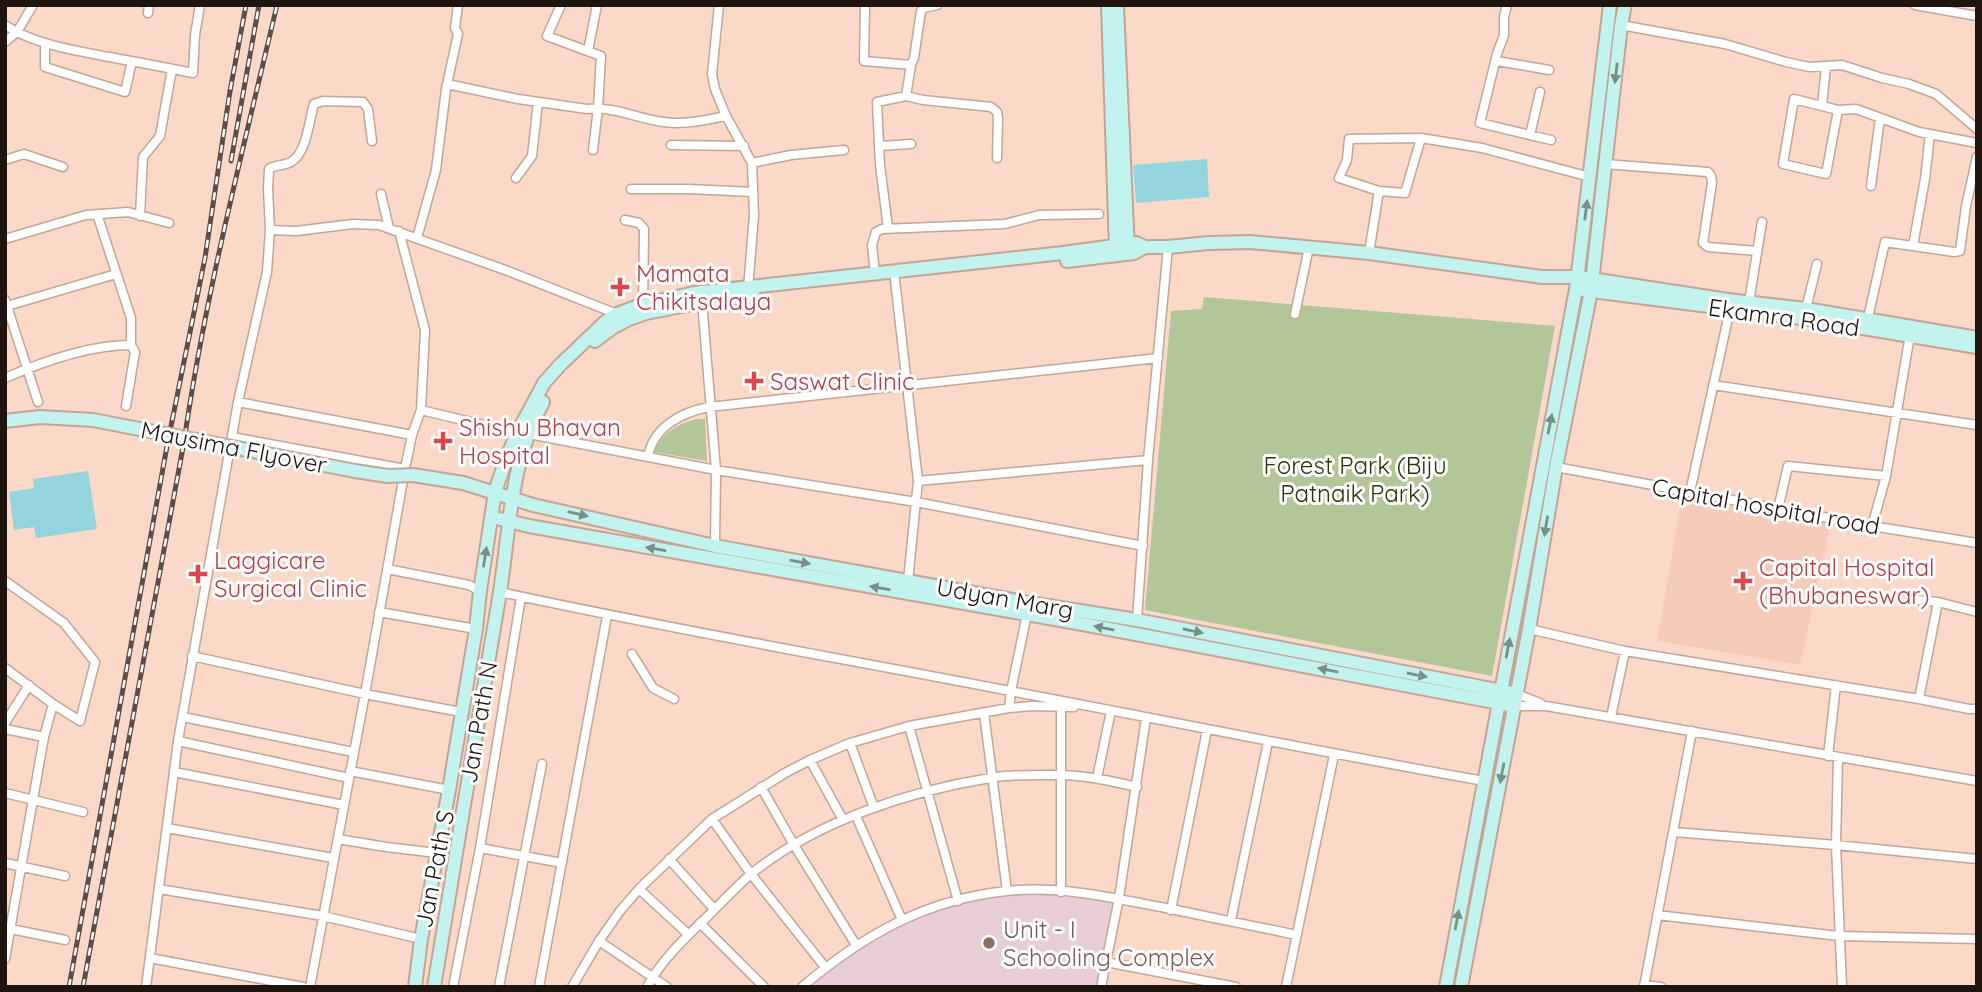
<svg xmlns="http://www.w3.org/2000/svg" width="1982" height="992" font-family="Quicksand,sans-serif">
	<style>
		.built { fill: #f4ccb9 }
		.education { fill: #e8cfd7 }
		.green { fill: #b3c699 }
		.water { fill: #94d4dc }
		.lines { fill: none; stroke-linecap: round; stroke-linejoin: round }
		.street-casing { stroke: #c4a596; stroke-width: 11 }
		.secondary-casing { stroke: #c4a596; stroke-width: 16 }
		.street { stroke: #fff; stroke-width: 8 }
		.secondary { stroke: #c2f3ee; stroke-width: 12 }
		.rail-casing { stroke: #5f4d45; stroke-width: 5 }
		.rail { stroke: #fff; stroke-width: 2.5; stroke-dasharray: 8; stroke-linecap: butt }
		.secondary-bridge-casing { stroke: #c4a596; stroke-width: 16; stroke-linecap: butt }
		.secondary-bridge { stroke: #c2f3ee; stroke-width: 12 }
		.oneway { fill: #798f8a }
		.health-dot { fill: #e0444e; stroke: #fff; stroke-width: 2.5 }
		.education-dot { fill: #8d6e63; stroke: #fff; stroke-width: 2.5 }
		.labels { text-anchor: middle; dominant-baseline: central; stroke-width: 6; stroke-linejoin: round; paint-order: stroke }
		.health-label { font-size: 24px; fill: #be3a42; stroke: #fff; text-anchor: start }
		.street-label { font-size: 24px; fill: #20140f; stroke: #fff }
		.park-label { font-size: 24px; fill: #273804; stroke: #fff }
		.education-label { font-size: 24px; fill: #785e54; stroke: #fff; text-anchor: start }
	</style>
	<rect width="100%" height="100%" fill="#fad9c9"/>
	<path class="built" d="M1682 497 1831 521 1800 665 1657 641Z"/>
	<path class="education" d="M1054 894 1113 899 1096 987H812L821 978 855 953 891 932 924 917 954 906 985 899 1017 895Z"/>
	<path class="green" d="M1204 297 1555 326 1492 676 1145 610 1171 311 1202 309Z
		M698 419H705L707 461 654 452C662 433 678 423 698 419Z"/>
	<path class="water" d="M1207 159 1209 197 1136 203 1133 165Z
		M88 471 97 529 36 538 34 527 14 530 9 492 34 488 33 479Z"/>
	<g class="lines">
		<defs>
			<path id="street" d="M561 5 547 36 601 56 598 108 593 150
				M719 5 712 74 715 89 726 116 752 163 754 215 748 289
				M865 5 864 61 911 65 906 96
				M1507 5 1504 17V35L1497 54 1480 123 1551 140
				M1915 5 1977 16
				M148 13 149 5
				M5 25C34 44 69 49 103 56 133 61 163 67 193 73L195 35 200 5
				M1621 25 1725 44 1786 62 1809 67 1842 65 1882 78 1909 84 1936 94 1977 129
				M5 42 17 32 33 5
				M45 43V67L125 92 132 61
				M588 51 597 5
				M1497 61 1549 70
				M911 65 914 58 921 11 924 8 937 5
				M447 84 518 99 587 109C614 106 638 119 664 122 684 125 706 120 726 116
				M1822 106 1826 66
				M1838 110 1826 174 1783 164 1794 99 1838 110 1856 109 1919 132 1977 143
				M1530 135 1540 92
				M671 145 744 146
				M879 146 911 144
				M5 160 24 154 63 167
				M752 163 791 155 844 150
				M1605 164 1708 172 1711 176 1712 183 1703 243 1708 247 1757 251
				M516 178 532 156 538 102
				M1871 186 1880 118
				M631 189H689L753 192
				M1379 191 1339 178 1347 160 1349 139 1421 138
				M381 194 389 228
				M97 214 131 318V345
				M140 216 143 157 160 136 172 69
				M625 220 639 223 644 229 643 308
				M888 228 880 165 877 102 906 96 923 100 991 107 997 112 998 118 997 158
				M270 230 268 189 269 169C276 164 284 166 291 162 307 153 309 120 314 104L323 101 363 102 368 109 372 141
				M417 238 436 170 446 89 458 34 455 28 458 5
				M5 239 86 215 128 212 169 223
				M1913 246 1925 179 1930 134
				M1369 253 1379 191 1405 193 1421 138 1482 148 1590 177
				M875 274 872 245 876 232 882 229 1005 224 1039 215 1099 214
				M895 280 918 481 908 581
				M5 300 38 402
				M702 302 716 470 715 546
				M1749 302 1762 222
				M7 306 116 274
				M1806 309 1817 264
				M1295 314 1309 247
				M1868 318 1885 242 1954 252 1960 251 1966 206 1977 157
				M5 378C44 361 89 345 131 345L135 352 126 406
				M1713 385 1977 425
				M238 402 412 435
				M421 410 517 433
				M529 434 716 470 916 502 1143 546
				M232 437 405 469
				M648 457C653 427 682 412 709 407L1158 358
				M1556 467 1872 526 1977 543
				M918 481 1148 460
				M1690 492 1730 309
				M1778 509 1788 466 1886 476
				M1872 526 1886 476 1910 335
				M387 569 469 585 480 591
				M5 581 64 623 95 662 80 721 53 704 5 668
				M500 592C669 629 840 658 1010 691 1168 721 1326 753 1484 781
				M1916 600 1938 602 1919 699
				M1938 602 1977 612
				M379 612 476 629
				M1137 620 1148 460 1168 247
				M1529 629 1625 651 1919 699 1969 709H1977
				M632 654 653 688 674 699
				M192 656 365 694 461 712
				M1517 694 1540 703
				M1515 706H1546L1977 781
				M1009 708 1011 691 1027 614
				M984 713 1007 891
				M183 717 353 752
				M1611 717 1625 651
				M5 723 29 685
				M909 726 958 901
				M5 729 44 737
				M178 741 349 778
				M850 743 874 808
				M1828 756 1836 685
				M1838 757 1836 845 1842 987
				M810 760 843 820
				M350 771 449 790
				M174 772 344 805
				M1097 778 1111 711
				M761 787 794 845 856 945
				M5 793 83 812
				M856 816 902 920
				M712 819 751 874 825 967
				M167 828 333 858
				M1673 832 1836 845 1977 859
				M338 839 386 847 437 853
				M480 848 562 863
				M669 859 714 909
				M5 863 65 876
				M159 889 323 916 421 939
				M639 889 688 934
				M1061 892V707
				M1171 910 1207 730
				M1657 915 1839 936 1977 939
				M1231 920 1268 742
				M700 923 764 987
				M6 928 65 940
				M599 941 667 987
				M150 958 303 987
				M5 959 44 737 53 704
				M1106 962 1236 987
				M1644 985 1661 987
				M146 987 178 741 238 402 267 272 270 230 296 231 353 224 379 225 508 271 617 314
				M310 987 365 694 405 469 412 435 421 410 425 330 399 231
				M453 987 480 848 521 597
				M499 987 542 764
				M539 987 607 616
				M572 987 599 941 620 911 639 889 712 819 785 773 810 760 850 743 909 726 1009 708 1032 706 1074 707
				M647 987C662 959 687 936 709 915 723 901 736 887 751 874 815 822 909 791 990 778 1011 774 1036 775 1058 775 1085 775 1111 781 1137 787
				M802 987C862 936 926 899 1007 891 1061 885 1118 899 1171 909 1213 918 1255 926 1296 935
				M1101 987 1119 898 1146 718
				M1286 987 1334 755
				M1644 987 1692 731"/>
			<path id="secondary" d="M1108 5 1116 252
				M1117 6 1128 250
				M1067 261 1134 253 1145 247
				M1584 290 1809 319 1977 347
				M595 341 612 328 629 319 646 313 702 302 754 296
				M5 421 40 417 93 420
				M413 475 463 483 533 505 715 546 1029 603 1137 620 1517 694
				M500 519 529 526 1088 625 1515 706
				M415 987 421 939 449 790 476 629 480 591 495 492 505 462 517 433 544 383 560 365 604 323 617 314 641 305 694 293 1063 253 1136 243 1145 247H1168L1209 243 1250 242 1369 253 1542 277H1578L1728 300 1806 309 1977 338
				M434 987C455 857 477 728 499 598 510 532 509 463 543 402
				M1446 987 1576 289 1610 5
				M1461 987 1529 629 1556 467 1591 291 1621 25 1625 5"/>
		</defs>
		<use href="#street" class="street-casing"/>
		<use href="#secondary" class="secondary-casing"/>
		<use href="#street" class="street"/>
		<use href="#secondary" class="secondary"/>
		<defs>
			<path id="rail" d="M231 161 259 5
				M69 987 167 446 205 258 230 91 246 5
				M83 987 184 442C205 295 243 150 277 5"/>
		</defs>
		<use href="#rail" class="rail-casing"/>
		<use href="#rail" class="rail"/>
		<defs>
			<path id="secondary-bridge" d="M93 420 355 471 388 476 413 475"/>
		</defs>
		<use href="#secondary-bridge" class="secondary-bridge-casing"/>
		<use href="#secondary-bridge" class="secondary-bridge"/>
	</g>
	<defs><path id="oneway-solid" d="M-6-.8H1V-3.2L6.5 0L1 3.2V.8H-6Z" transform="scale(1.75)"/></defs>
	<g class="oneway">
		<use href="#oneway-solid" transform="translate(1616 73) rotate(97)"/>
		<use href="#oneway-solid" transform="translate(1586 210) rotate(-83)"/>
		<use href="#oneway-solid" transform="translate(1550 424) rotate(-79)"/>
		<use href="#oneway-solid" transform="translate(578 514) rotate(13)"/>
		<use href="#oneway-solid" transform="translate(1546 526) rotate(99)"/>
		<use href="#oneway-solid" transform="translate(656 549) rotate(-170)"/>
		<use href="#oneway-solid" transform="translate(485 557) rotate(-81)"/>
		<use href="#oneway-solid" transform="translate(800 562) rotate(10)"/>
		<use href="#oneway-solid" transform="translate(880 588) rotate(-170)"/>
		<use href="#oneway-solid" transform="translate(1104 628) rotate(-169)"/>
		<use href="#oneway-solid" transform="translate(1193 631) rotate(11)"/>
		<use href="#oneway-solid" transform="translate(1508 648) rotate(-79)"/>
		<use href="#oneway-solid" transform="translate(1328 670) rotate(-169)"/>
		<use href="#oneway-solid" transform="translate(1417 675) rotate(11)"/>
		<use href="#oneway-solid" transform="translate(1502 773) rotate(101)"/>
		<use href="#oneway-solid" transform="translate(1457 920) rotate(-79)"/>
	</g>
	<g class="health-dot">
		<path d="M616.5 276.5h7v7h7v7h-7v7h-7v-7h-7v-7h7z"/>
		<path d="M750.5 370.5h7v7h7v7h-7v7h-7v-7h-7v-7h7z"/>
		<path d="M439.5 430.5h7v7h7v7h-7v7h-7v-7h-7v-7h7z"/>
		<path d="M194.5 563.5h7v7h7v7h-7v7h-7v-7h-7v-7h7z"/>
		<path d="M1739.5 570.5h7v7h7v7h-7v7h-7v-7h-7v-7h7z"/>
	</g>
	<circle class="education-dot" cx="989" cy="943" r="7"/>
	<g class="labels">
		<g class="health-label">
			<text x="636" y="273">Mamata<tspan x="636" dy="28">Chikitsalaya</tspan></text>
			<text x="770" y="381">Saswat Clinic</text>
			<text x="459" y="427">Shishu Bhavan<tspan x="459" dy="28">Hospital</tspan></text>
			<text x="214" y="560">Laggicare<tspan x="214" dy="28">Surgical Clinic</tspan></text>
			<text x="1759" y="567">Capital Hospital<tspan x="1759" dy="28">(Bhubaneswar)</tspan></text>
		</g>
		<g class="street-label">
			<text transform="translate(1784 317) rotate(8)">Ekamra Road</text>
			<text transform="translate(234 447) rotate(11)">Mausima Flyover</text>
			<text transform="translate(1766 506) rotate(10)">Capital hospital road</text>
			<text transform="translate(1005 598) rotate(10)">Udyan Marg</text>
			<text transform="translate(478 722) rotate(-80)">Jan Path N</text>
			<text transform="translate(434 869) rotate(-79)">Jan Path S</text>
		</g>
		<g class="park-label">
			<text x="1355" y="465">Forest Park (Biju<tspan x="1355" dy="28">Patnaik Park)</tspan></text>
		</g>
		<g class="education-label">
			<text x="1003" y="929">Unit - I<tspan x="1003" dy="28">Schooling Complex</tspan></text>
		</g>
	</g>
	<rect width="1982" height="992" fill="none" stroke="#20140f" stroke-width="14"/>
</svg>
